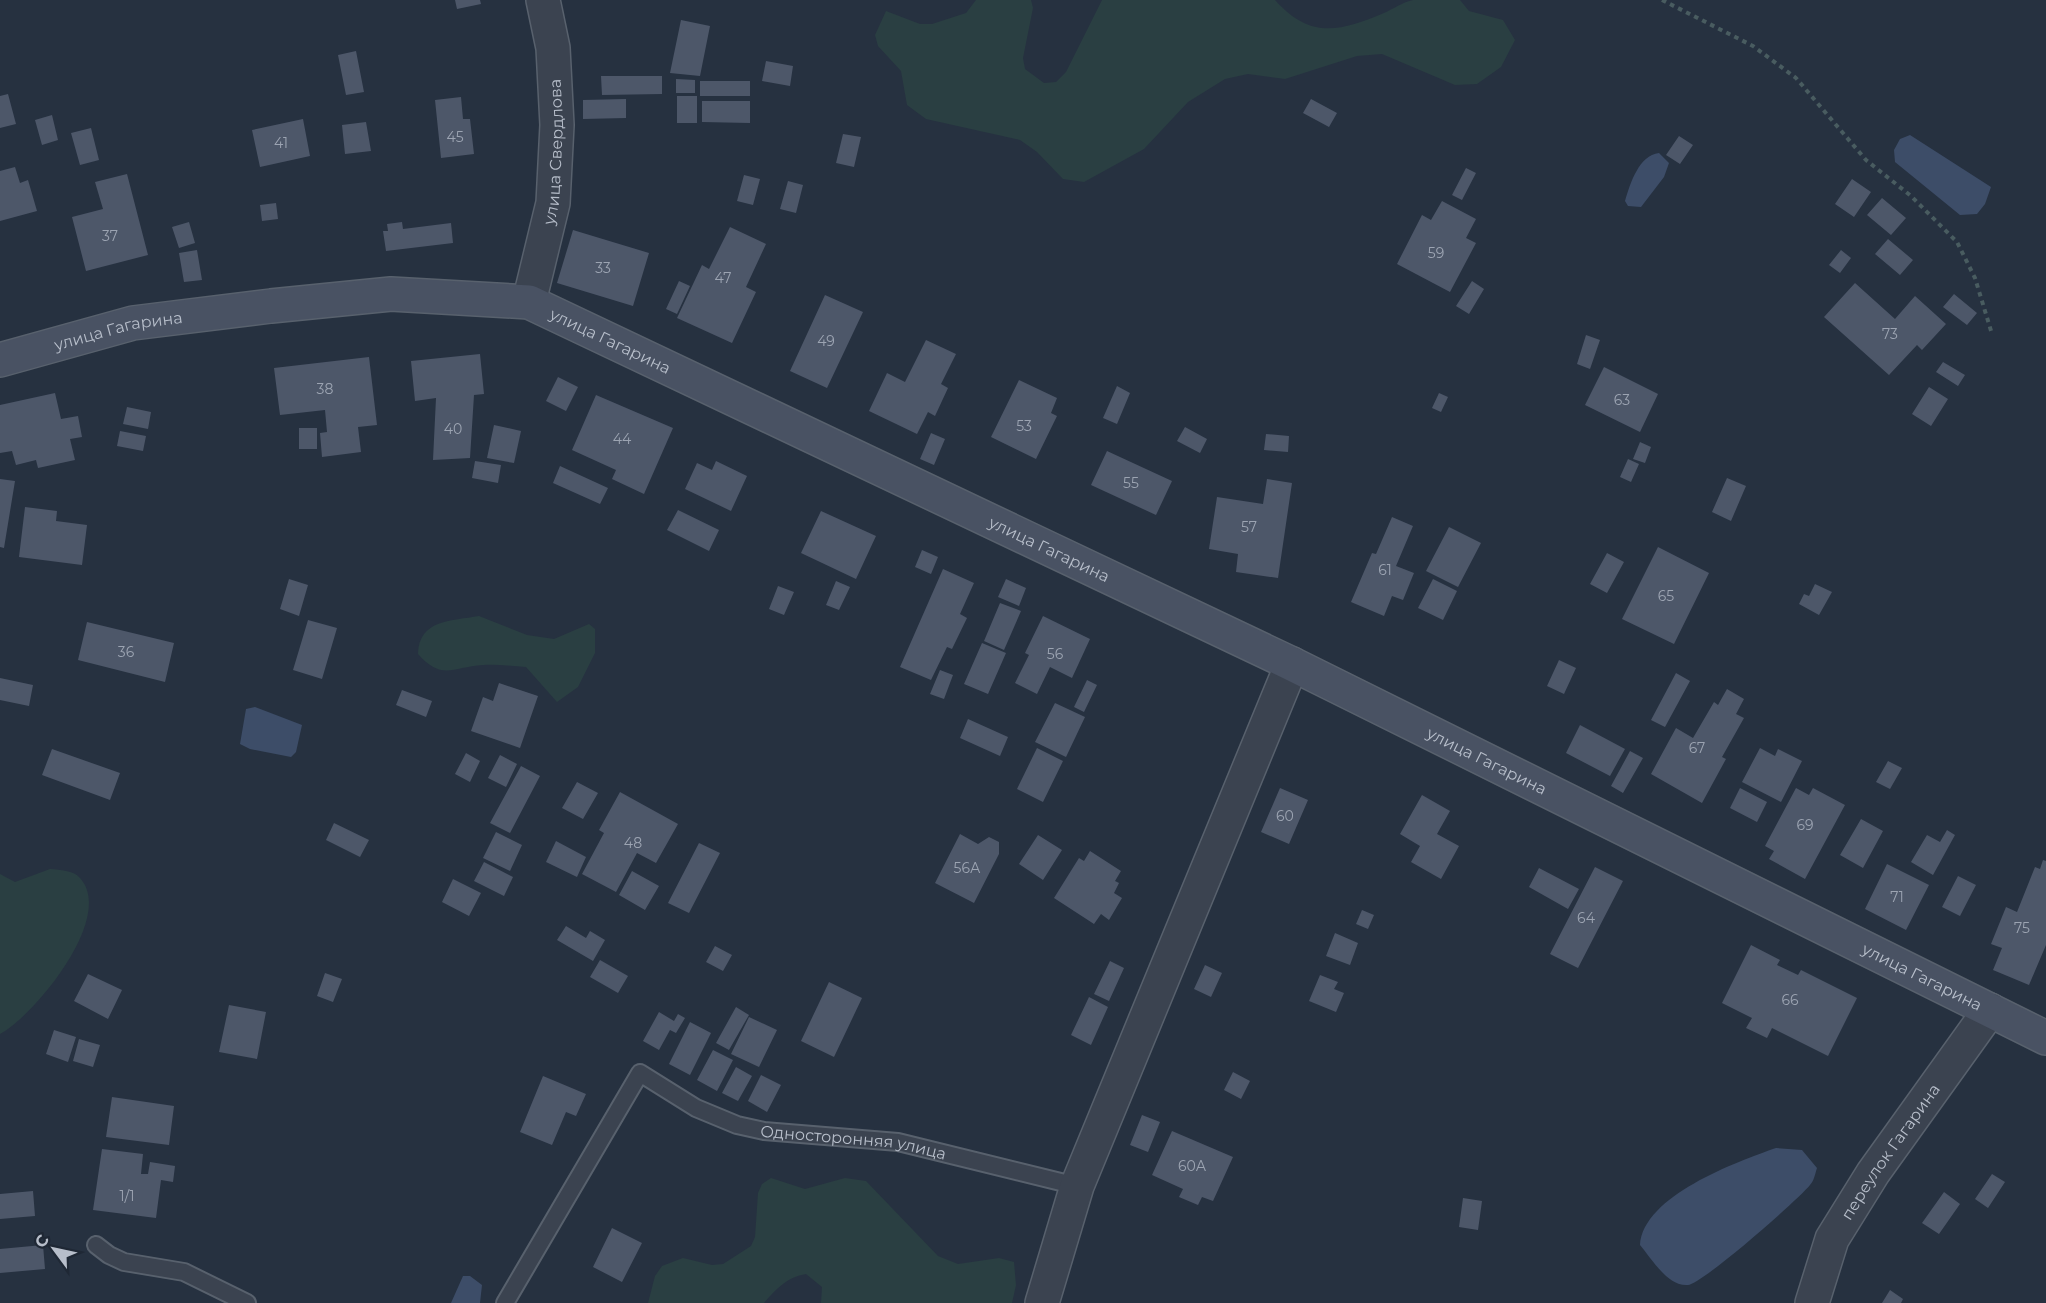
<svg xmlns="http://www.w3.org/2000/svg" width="2046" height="1303" font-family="Montserrat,sans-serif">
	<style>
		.green { fill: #2a3f42 }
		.water { fill: #3d4d68 }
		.building { fill: #4d5769 }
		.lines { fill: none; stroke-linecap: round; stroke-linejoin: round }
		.service-casing { stroke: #58616d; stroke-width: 20 }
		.minor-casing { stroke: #58616d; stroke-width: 36 }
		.secondary-casing { stroke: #58616d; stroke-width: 36 }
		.path { stroke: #495c60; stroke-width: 4; stroke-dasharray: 4.5 4.5; stroke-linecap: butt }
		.service { stroke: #3b4350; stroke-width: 16 }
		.minor { stroke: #3b4350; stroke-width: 33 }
		.secondary { stroke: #495263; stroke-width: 33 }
		.labels { text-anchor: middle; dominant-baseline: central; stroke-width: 5; stroke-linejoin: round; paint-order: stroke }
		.number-label { font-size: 14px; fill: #9ca4b2 }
		.street-label { font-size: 16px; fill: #b7beca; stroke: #1f2835 }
	</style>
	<rect width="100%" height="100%" fill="#263140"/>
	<path class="green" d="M976 0H1031L1033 8 1023 58 1025 69 1044 83 1056 82 1066 72 1102 0H1275C1310 39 1339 32 1384 13 1393 9 1403 2 1413 0 1428 0 1445 0 1460 0L1469 11 1503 20 1515 40 1501 67 1477 84 1455 85 1382 54 1357 56 1285 79 1248 74 1225 79 1188 102 1144 149 1084 182 1063 179 1037 152 1020 140 926 119 907 105 901 71 878 46 875 35 886 11 920 24H932L966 13Z
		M479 616 527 635 554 639 589 624 595 629V653L578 687 557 702 526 667C512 666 497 664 483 665 452 667 442 681 418 654 419 619 452 621 479 616Z
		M50 869C60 870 73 870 80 878 116 917 34 1016 0 1034V874L15 882Z
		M771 1178 805 1189 845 1178 866 1181 938 1256 958 1264 999 1258 1014 1262 1016 1285 1012 1303H821L822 1287 806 1274C787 1277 776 1289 764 1303H648L655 1276 662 1266 683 1258 712 1265 723 1264 751 1246 755 1237 758 1193 762 1184Z"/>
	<path class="water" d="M1910 135 1991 187 1985 204 1977 214 1960 215 1895 162 1894 150 1900 139Z
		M1659 153 1669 163 1664 177 1641 207 1628 206 1625 201C1630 184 1639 155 1659 153Z
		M255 707 302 725 296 752 291 757 250 749 240 744 246 709Z
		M1776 1148 1802 1150 1817 1168C1815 1174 1814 1181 1810 1185 1798 1200 1702 1284 1688 1285 1668 1287 1651 1258 1640 1245 1643 1196 1736 1162 1776 1148Z
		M463 1276H470L482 1285 480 1303H451Z"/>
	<path class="building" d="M455 0H480L481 4 457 9Z
		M681 20 710 26 700 76 670 73Z
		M356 51 364 92 346 95 338 55Z
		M766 61 793 66 790 86 762 81Z
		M601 76H662V94L602 95Z
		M676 79 695 80V93H676Z
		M700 81H750V96H700Z
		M8 94 16 124 0 128V96Z
		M677 96H697V123H677Z
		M461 97 463 119H470L474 154 441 158 435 100Z
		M626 99V118L583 119V100Z
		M1311 99 1337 113 1329 127 1303 113Z
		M702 101H750V123L702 122Z
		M52 115 58 140 42 145 35 120Z
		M303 119 310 156 260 167 252 130Z
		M366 122 371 151 345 154 342 125Z
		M91 128 99 160 80 165 71 133Z
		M843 134 861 137 854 167 836 163Z
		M1679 136 1693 145 1680 164 1666 155Z
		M15 167 20 183 28 180 37 211 0 221V171Z
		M1466 168 1476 173 1462 200 1452 195Z
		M127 174 148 255 86 271 72 217 103 209 95 182Z
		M744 175 760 179 753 205 737 201Z
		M1852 179 1871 192 1854 217 1835 204Z
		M788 181 803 185 796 213 780 209Z
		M1882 198 1906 218 1891 235 1867 215Z
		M1442 201 1476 219 1466 238 1476 243 1450 292 1397 264 1422 215 1431 220Z
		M276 203 278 219 262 221 260 205Z
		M189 222 195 243 179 248 172 227Z
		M402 222 403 229 451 223 453 243 386 251 383 231H388L387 224Z
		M730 227 766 244 746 287 756 292 732 343 677 318 702 265 709 269Z
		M573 230 649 253 633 306 557 283Z
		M1888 239 1913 260 1900 275 1875 254Z
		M197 250 202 280 184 282 179 253Z
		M1841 250 1851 258 1840 273 1829 265Z
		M679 281 690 286 677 314 666 309Z
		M1472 281 1484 289 1469 314 1456 306Z
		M1855 283 1895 319 1915 296 1946 324 1922 350 1917 345 1889 375 1824 317Z
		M1954 294 1977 313 1967 325 1943 307Z
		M825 295 863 312 827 388 790 371Z
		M1586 335 1600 340 1590 369 1577 364Z
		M926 340 956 354 941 384 948 388 935 416 928 412 917 434 869 411 887 373 905 382Z
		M480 354 484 394 474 395 470 458 433 460 436 398 415 401 411 361Z
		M369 357 377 425 358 427 361 452 322 457 320 433 327 432 325 410 280 415 274 368Z
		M1943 362 1965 375 1958 386 1936 372Z
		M1604 367 1658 394 1640 432 1585 405Z
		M558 377 578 387 566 411 546 401Z
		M1019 380 1057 398 1051 413 1057 416 1036 459 991 437Z
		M1117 386 1130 393 1117 424 1103 418Z
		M1929 387 1948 399 1931 426 1912 414Z
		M55 393 61 419 78 416 82 437 70 439 75 460 38 468 36 460 16 465 12 451 0 453V405Z
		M1439 393 1448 397 1441 412 1432 408Z
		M596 395 673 428 644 494 612 479 616 470 572 450Z
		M127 407 151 412 148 429 123 424Z
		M494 425 521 431 514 463 487 458Z
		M1185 427 1207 439 1200 453 1177 441Z
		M299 428H317V449H299Z
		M120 431 146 436 143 451 117 446Z
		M931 433 945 439 934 465 920 459Z
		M1266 434 1289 436 1288 452 1264 450Z
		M1640 442 1651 447 1645 463 1633 459Z
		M1107 451 1172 481 1156 515 1091 485Z
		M1628 459 1639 464 1631 482 1620 477Z
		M475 461 501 465 498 483 472 478Z
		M716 461 747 476 731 511 685 489 697 463 712 470Z
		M560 466 608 488 600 504 553 483Z
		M1727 478 1746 486 1731 521 1712 512Z
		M0 479 15 481 4 548 0 547Z
		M1267 479 1292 483 1278 578 1236 572 1238 554 1209 549 1217 497 1263 504Z
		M25 507 57 511 56 521 87 525 82 565 19 557Z
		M678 510 719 530 709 551 667 530Z
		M821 511 876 536 856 579 801 553Z
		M1392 517 1413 526 1396 566 1414 573 1403 600 1392 596 1384 616 1351 602 1372 553 1376 554Z
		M1449 527 1481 543 1458 587 1426 571Z
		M1658 547 1709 573 1674 644 1622 619Z
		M922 550 938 557 931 574 915 567Z
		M1607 553 1624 562 1607 593 1590 584Z
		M943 569 974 583 960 614 967 618 952 649 947 647 931 680 900 667Z
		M289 579 308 585 299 616 280 609Z
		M1006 579 1026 588 1019 606 998 597Z
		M1433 579 1457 591 1443 620 1418 608Z
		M836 581 850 587 839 610 826 605Z
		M1815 584 1832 592 1819 615 1799 604 1804 594 1809 596Z
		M778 586 794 592 784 615 769 609Z
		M1000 603 1021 611 1004 650 984 641Z
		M1043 616 1090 639 1072 678 1050 667 1037 694 1015 683 1029 655 1025 653Z
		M308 620 337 628 322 679 293 670Z
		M87 622 174 643 165 682 78 660Z
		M982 643 1006 653 988 694 964 684Z
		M1559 660 1576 668 1564 694 1547 686Z
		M940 670 953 675 944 699 930 694Z
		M1676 673 1690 681 1665 727 1651 720Z
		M0 678 33 685 29 706 0 700Z
		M1087 680 1097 685 1084 712 1074 707Z
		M499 683 538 696 520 748 471 731 483 697 493 701Z
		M1727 689 1744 699 1736 714 1744 718 1722 757 1726 759 1702 803 1651 774 1676 728 1693 738 1714 702 1718 705Z
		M402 690 432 701 426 717 396 705Z
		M1055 703 1085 717 1066 757 1035 742Z
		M968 719 1008 737 1000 756 960 738Z
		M1580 725 1625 749 1610 776 1566 753Z
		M1037 748 1063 761 1043 802 1017 789Z
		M1760 748 1775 756 1778 749 1802 761 1781 802 1742 782Z
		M52 749 120 773 110 800 42 775Z
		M1630 751 1643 758 1623 793 1611 786Z
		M466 753 480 761 470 782 455 774Z
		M500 755 517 764 506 787 488 778Z
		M1888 761 1902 768 1890 789 1876 782Z
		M521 766 540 776 510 833 490 823Z
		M577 782 598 793 583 819 562 808Z
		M1280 788 1308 800 1289 844 1261 832Z
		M1740 788 1767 802 1757 822 1730 808Z
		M1796 788 1809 795 1813 788 1845 805 1805 879 1769 859 1774 851 1765 846Z
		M620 792 678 824 656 863 637 853 616 892 582 874 604 833 599 830Z
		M1422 795 1450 811 1437 834 1459 846 1441 879 1411 862 1420 846 1400 834Z
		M1861 819 1883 831 1863 868 1840 855Z
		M334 823 369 840 360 857 326 840Z
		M1947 830 1955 835 1933 875 1911 862 1927 835 1940 842Z
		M496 832 522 845 510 871 483 858Z
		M960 834 978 844 989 837 999 842V854L974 903 935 883Z
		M1038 835 1062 850 1043 880 1019 864Z
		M556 841 586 857 577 877 546 862Z
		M699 843 720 853 689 913 668 903Z
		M1090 851 1121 871 1115 881 1119 883 1114 893 1122 898 1109 920 1101 914 1094 924 1054 898 1079 858 1084 861Z
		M2043 860 2046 861V945L2029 985 1993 970 2002 948 1991 944 2006 907 2017 912 2035 867 2040 869Z
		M484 862 513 877 504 896 474 881Z
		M1887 864 1929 885 1906 930 1865 909Z
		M1595 867 1623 881 1578 968 1550 954Z
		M1539 868 1579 889 1568 909 1529 887Z
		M632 871 659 886 645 910 619 895Z
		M1958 876 1976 885 1960 916 1942 907Z
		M453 879 481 893 469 916 442 902Z
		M1362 910 1374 915 1368 929 1356 924Z
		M566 926 586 938 590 931 605 940 593 961 557 940Z
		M1335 933 1358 943 1350 965 1326 956Z
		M1751 945 1780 960 1777 965 1798 975 1801 970 1857 998 1828 1056 1772 1028 1767 1038 1746 1028 1752 1018 1722 1003Z
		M715 946 732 955 723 971 706 962Z
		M600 960 628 976 618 993 590 977Z
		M1110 961 1124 968 1109 1001 1094 994Z
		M1205 965 1222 973 1211 997 1194 989Z
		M325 973 342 979 333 1002 317 996Z
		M88 974 122 990 108 1019 74 1001Z
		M1320 975 1338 982 1334 989 1344 993 1336 1012 1309 1001Z
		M829 982 862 998 834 1057 801 1041Z
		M1089 997 1108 1007 1091 1045 1071 1035Z
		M229 1005 266 1012 257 1059 219 1052Z
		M736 1007 749 1015 729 1050 716 1043Z
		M659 1012 674 1021 678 1014 685 1018 676 1033 670 1030 659 1050 643 1041Z
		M749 1017 777 1030 759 1067 731 1054Z
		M690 1022 711 1033 690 1075 669 1064Z
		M54 1030 76 1037 68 1062 46 1054Z
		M79 1039 100 1045 93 1067 73 1061Z
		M713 1050 733 1060 717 1091 697 1080Z
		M736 1067 752 1076 738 1101 722 1093Z
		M1233 1072 1250 1081 1241 1099 1224 1090Z
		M761 1075 781 1085 767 1112 748 1101Z
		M543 1076 586 1094 576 1116 566 1112 552 1145 520 1132Z
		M112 1097 174 1106 169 1145 106 1137Z
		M1142 1115 1160 1122 1148 1152 1130 1145Z
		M1172 1131 1233 1157 1213 1201 1202 1197 1198 1205 1179 1197 1183 1189 1152 1175Z
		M102 1149 143 1154 141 1174H148L150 1162 175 1166 173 1182 161 1180 156 1218 93 1210Z
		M1992 1174 2005 1182 1988 1208 1975 1199Z
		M33 1191 35 1216 0 1219V1194Z
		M1944 1192 1960 1204 1939 1234 1922 1223Z
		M1463 1198 1482 1201 1478 1230 1459 1227Z
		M612 1228 642 1243 622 1282 593 1267Z
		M43 1245 45 1269 0 1273V1249Z
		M1890 1290 1903 1299 1901 1303H1882Z"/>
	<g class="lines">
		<defs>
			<g id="service">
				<path d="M96 1245 109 1255 124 1262 184 1272 247 1303"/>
				<path id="s1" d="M505 1303 640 1073 696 1108 737 1125 764 1131 898 1142 1077 1186"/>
			</g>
			<g id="minor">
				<path id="s2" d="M529 302 553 203 557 125 553 48 543 0"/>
				<path d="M1042 1303 1077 1186 1292 664"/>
				<path id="s3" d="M1812 1303 1832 1239 1873 1173 1990 1010"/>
			</g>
			<g id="secondary">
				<path id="s4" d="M0 360 133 323 271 306 391 294 529 302 1292 664 2046 1038"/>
			</g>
		</defs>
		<use href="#service" class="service-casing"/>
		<use href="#minor" class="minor-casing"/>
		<use href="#secondary" class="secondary-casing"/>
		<path class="path" d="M1662 0 1753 46 1796 78 1866 160 1911 196 1957 242 1975 278 1992 334"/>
		<use href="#service" class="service"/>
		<use href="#minor" class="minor"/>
		<use href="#secondary" class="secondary"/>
	</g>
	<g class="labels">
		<g class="number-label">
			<text x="455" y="137">45</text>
			<text x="281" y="143">41</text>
			<text x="110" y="236">37</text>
			<text x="1436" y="253">59</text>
			<text x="603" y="268">33</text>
			<text x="723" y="278">47</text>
			<text x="1890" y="334">73</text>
			<text x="826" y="341">49</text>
			<text x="325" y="389">38</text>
			<text x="1622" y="400">63</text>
			<text x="1024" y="426">53</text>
			<text x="453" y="429">40</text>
			<text x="622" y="439">44</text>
			<text x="1131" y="483">55</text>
			<text x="1249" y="527">57</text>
			<text x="1385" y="570">61</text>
			<text x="1666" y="596">65</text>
			<text x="126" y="652">36</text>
			<text x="1055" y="654">56</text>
			<text x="1697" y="748">67</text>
			<text x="1285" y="816">60</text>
			<text x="1805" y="825">69</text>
			<text x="633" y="843">48</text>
			<text x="967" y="868">56А</text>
			<text x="1897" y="897">71</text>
			<text x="1586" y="918">64</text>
			<text x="2022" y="928">75</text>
			<text x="1790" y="1000">66</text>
			<text x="1192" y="1166">60А</text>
			<text x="127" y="1196">1/1</text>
		</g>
		<g class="street-label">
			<text stroke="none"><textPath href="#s2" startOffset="153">улица Свердлова</textPath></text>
			<text stroke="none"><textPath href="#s4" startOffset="122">улица Гагарина</textPath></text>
			<text stroke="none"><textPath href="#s4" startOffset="626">улица Гагарина</textPath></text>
			<text stroke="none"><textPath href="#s4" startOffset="1112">улица Гагарина</textPath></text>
			<text stroke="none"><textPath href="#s4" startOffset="1598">улица Гагарина</textPath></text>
			<text stroke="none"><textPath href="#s4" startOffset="2084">улица Гагарина</textPath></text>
			<text stroke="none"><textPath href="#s1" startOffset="495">Односторонняя улица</textPath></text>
			<text stroke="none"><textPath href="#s3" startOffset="172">переулок Гагарина</textPath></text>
		</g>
	</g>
	<g transform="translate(54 1249) rotate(303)" stroke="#1f2835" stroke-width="4.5" paint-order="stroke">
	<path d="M0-4.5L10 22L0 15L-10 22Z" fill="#b7beca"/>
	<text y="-9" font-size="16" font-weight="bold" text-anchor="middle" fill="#b7beca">С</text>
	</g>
</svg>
